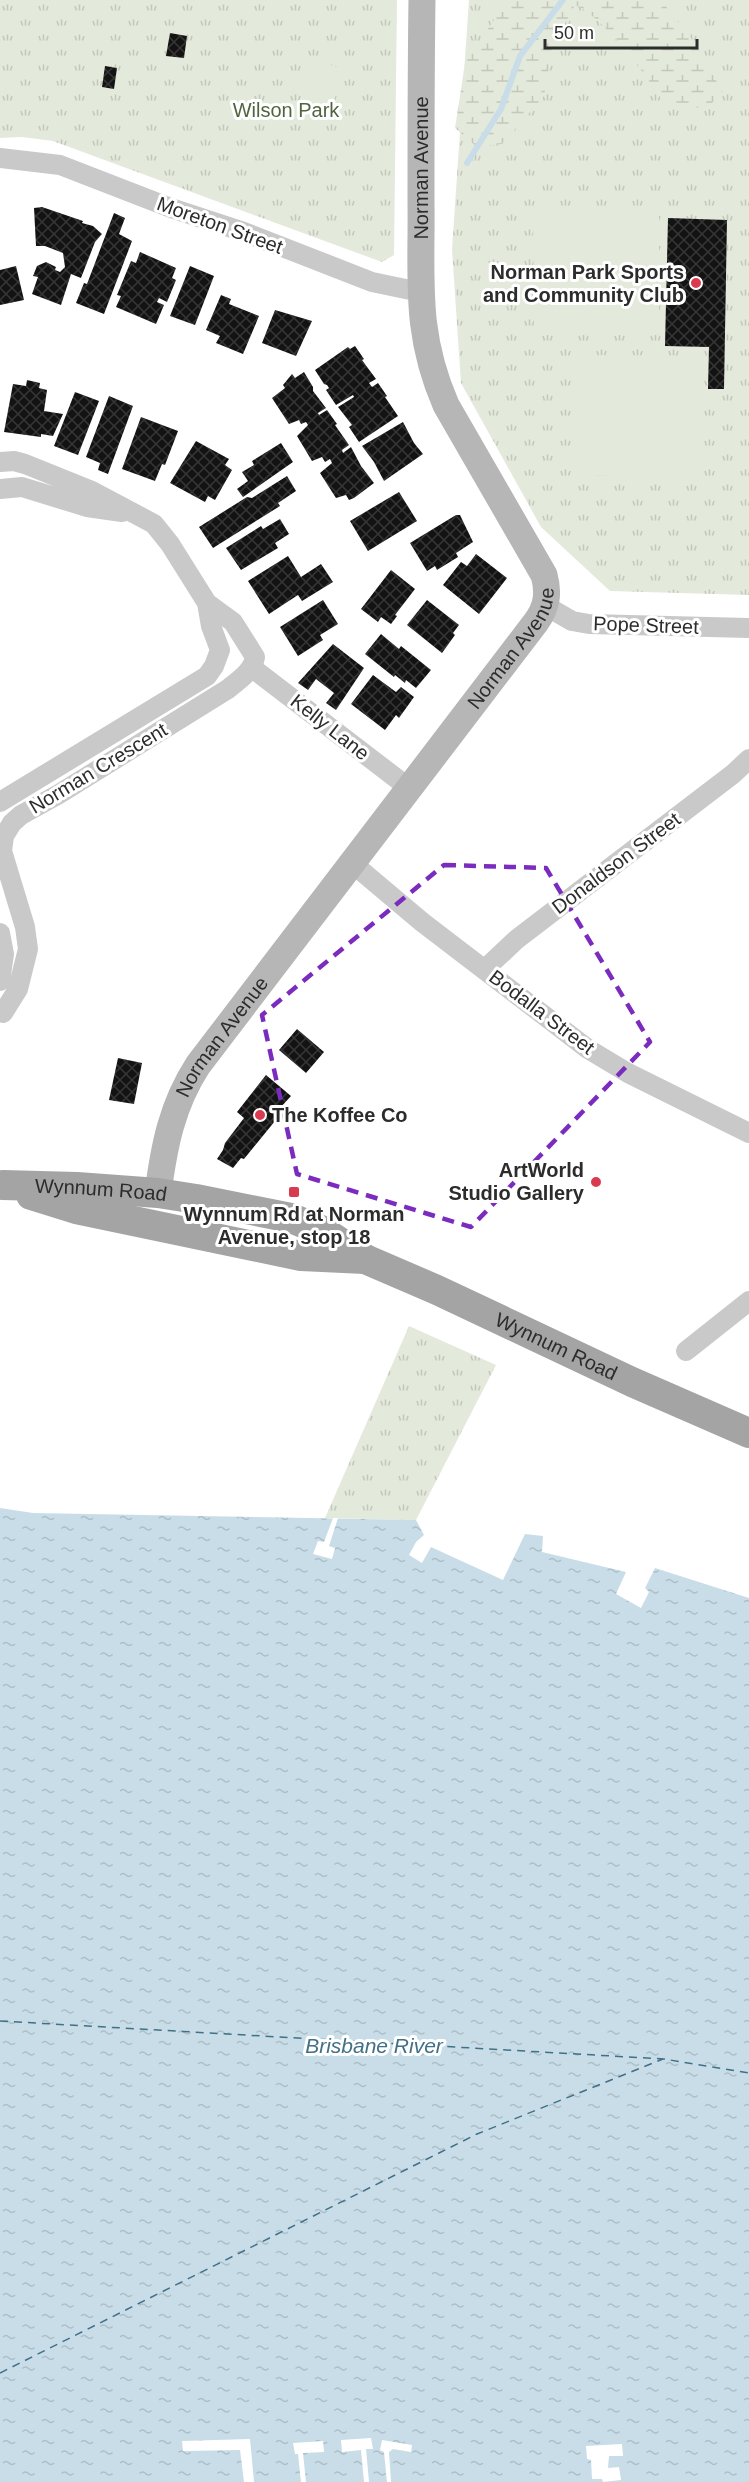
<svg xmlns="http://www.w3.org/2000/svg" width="749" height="2482" font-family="Helvetica,sans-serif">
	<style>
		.grass { fill: url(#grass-tufts) }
		.wetland { fill: url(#wetland-marsh) }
		.pitch { fill: #e3e9db }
		.water { fill: url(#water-ripples) }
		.pier { fill: #fff }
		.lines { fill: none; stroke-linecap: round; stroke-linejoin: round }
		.stream { stroke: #c8dde8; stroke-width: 6 }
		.ferry { stroke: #417088; stroke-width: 1.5; stroke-dasharray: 8 6; stroke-linecap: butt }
		.building { fill: url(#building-cross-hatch) }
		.street { stroke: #c9c9c9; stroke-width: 20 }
		.secondary { stroke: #b6b6b6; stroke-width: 27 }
		.primary { stroke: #a4a4a4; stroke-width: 30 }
		.marked { fill: none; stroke: #7b2cbf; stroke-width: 4.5; stroke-dasharray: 12 8; stroke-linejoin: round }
		.poi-dot { fill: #d83a4f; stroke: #fff; stroke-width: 2 }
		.labels { text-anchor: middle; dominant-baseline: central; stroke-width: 6; stroke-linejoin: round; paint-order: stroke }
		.park-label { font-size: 20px; fill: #52643d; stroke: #fff }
		.street-label { font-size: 20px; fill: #2c2c2c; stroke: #fff }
		.poi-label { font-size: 20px; font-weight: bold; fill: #2c2c2c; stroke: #fff; text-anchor: end }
		.water-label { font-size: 21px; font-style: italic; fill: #417088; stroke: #fff }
	</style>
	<defs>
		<pattern id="grass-tufts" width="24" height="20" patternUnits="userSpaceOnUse" patternTransform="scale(1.5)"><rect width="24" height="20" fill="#e3e9db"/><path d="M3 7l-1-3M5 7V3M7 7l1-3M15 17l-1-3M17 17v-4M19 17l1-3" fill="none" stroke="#c3c8bc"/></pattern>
		<pattern id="wetland-marsh" width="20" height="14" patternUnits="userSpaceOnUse" patternTransform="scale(1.5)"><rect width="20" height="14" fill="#e3e9db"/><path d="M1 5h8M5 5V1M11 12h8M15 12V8" fill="none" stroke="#c3c8bc"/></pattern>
		<pattern id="water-ripples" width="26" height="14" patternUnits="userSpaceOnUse" patternTransform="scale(1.5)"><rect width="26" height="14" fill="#c8dde8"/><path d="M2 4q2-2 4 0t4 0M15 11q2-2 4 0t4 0" fill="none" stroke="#acbec7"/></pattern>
		<pattern id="building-cross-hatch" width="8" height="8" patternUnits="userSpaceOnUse" patternTransform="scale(1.5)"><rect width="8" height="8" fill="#131313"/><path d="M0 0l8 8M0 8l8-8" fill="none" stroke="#363636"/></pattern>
	</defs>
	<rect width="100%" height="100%" fill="#fff"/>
	<path class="grass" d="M0 0H397L394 255 382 262 53 141 22 137 0 138Z
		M469 0H749V595L610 591 541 527 461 383 452 249Z
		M409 1326 496 1365 416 1520 325 1518Z"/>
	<path class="wetland" d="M513 0H661L697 46 723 93 706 108 666 106C651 81 602 15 575 5L552 47 544 96 502 144 477 147 455 128 465 63 500 11Z"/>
	<path class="pitch" d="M308 59 342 68 334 102 299 93Z
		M533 208H659V335H534Z
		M577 355 698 356 697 477 576 475Z"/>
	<path class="water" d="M0 1508 33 1513 416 1520 424 1535 416 1542 409 1555 422 1563 431 1547 503 1580 525 1534 543 1536 542 1552 626 1572 616 1594 641 1608 649 1592 645 1588 655 1568 749 1598V2482H0Z"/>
	<path class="pier" d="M333 1518H338L329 1546 335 1548 332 1559 313 1554 318 1541 324 1542Z
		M371 2438 373 2449H366L369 2482H364L361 2450 342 2452 341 2440Z
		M250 2439 254 2482H244L240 2450 183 2451 182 2441Z
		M382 2440 412 2445 411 2452 393 2449 389 2452 391 2482H387L384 2452 380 2450Z
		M323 2441 324 2452 303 2453 306 2482H301L298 2454H295L293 2443Z
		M622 2444 623 2456H609L608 2468 619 2467 621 2480 603 2482 602 2479H592L591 2460 587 2459 586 2446Z"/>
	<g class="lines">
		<path class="stream" d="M467 163 501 109 520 56 563 0"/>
		<path class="ferry" d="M0 2021 664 2059 749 2073
			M0 2373 477 2134 663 2059"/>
	</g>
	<path class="building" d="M170 33 187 36 184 58 166 56Z
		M105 66 117 68 114 89 102 87Z
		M42 207 83 221 82 223 93 226 102 234 95 242 81 278 71 274 61 305 32 294 38 277 33 276 37 266 46 262 56 267 55 270 60 272 65 267 63 253 45 246H36L34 208Z
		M114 213 125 218 119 234 132 241 104 314 76 303 84 283 87 284Z
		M668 218 727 220 724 389H708L709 347 665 346Z
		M140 252 176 268 172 278 176 280 167 302 159 298 157 302 164 305 156 324 116 307 121 296 117 295 131 261 136 263Z
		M16 266 24 300 0 305V270Z
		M190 266 214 276 195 325 170 316Z
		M221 295 231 299 229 304 259 316 243 354 216 343 220 336 206 330Z
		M275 310 312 321 296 356 262 343Z
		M355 346 364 359 362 360 376 379 369 383 372 387 378 383 387 396 385 397 398 416 359 442 349 427 352 425 338 407 354 397 353 395 336 405 326 390 329 388 327 385 324 384 315 370 348 347 350 349Z
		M304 372 313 387V391L326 408 318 413 319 415 327 410 337 424 335 425 349 445 342 450 343 453 351 447 361 466 374 483 354 498 349 500 346 495 336 498 320 473 332 463 330 459 325 462 322 457 312 461 297 436 308 425 306 422 301 424 299 420 289 424 272 398 285 388 283 385 292 374 295 378Z
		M27 380 40 383 39 388 47 390 44 411 63 414 53 436 41 434V437L4 432 13 384 26 386Z
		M75 392 99 401 78 455 54 446Z
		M109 396 133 406 108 474 98 470 100 463 86 457Z
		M141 417 178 431 165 465 162 464 155 481 122 469Z
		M403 422 414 443 423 454 384 481 374 462 362 446Z
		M196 441 229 459 225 465 232 470 215 500 208 496 205 502 170 483Z
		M281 443 293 462 243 497 237 489 248 481 242 472 254 465 252 461Z
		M287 476 296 491 278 503 280 506 213 548 199 527 247 497 252 498Z
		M399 492 417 521 368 551 350 521Z
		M456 515H460L473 542 456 553 458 557 437 570 435 566 427 571 410 543Z
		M280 519 289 534 275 543 278 548 241 570 226 548 261 526 263 529Z
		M476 554 507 578 479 614 443 585 461 562 467 566Z
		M288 556 301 577 321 564 333 582 302 601 298 595 269 614 248 581Z
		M391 570 415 589 395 615 397 616 391 624 381 617 378 622 361 609Z
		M323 600 338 624 320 635 323 640 298 656 280 627Z
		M427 600 459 625 453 633 455 635 442 653 407 625Z
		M381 634 399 649 401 646 431 670 416 688 406 680 405 683 395 675 394 677 365 654Z
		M333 644 364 668 336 710 326 703 334 693 316 679 308 690 298 683Z
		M373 675 396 692 401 687 414 697 399 718 396 715 385 730 351 704Z
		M297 1029 324 1052 306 1073 279 1050Z
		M118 1058 142 1063 134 1104 109 1100Z
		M266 1075 291 1096 281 1107 284 1110 244 1159 241 1158 233 1168 217 1159 223 1150 225 1143 244 1118 237 1112Z"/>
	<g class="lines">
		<path class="street" d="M0 158 60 165 171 208 244 232 372 282 420 292
			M0 462 14 461 25 464 92 491 154 524 170 544 207 603 233 622 255 657C253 671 239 680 228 689L59 794 21 815 12 823 4 836 2 851 25 927 28 949 18 989 3 1013
			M0 489 22 487 87 507 122 512
			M546 606 572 621 589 624 749 628
			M251 667 409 788
			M0 802 207 676 214 666 220 650 211 626 207 603
			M352 863 422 922 588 1049 628 1073 749 1133
			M0 933 4 954 0 981
			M485 969 517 939 733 774 749 759
			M686 1351 749 1301"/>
		<path class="secondary" id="s1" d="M158 1193C164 1146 172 1105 198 1065L536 622C547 607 549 593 544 575L446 405C414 332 422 279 421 202 421 135 421 67 422 0"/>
		<g class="primary">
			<path id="s2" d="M3 1185 77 1187 158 1193 196 1199 291 1218 323 1231 365 1259 437 1290 632 1382 749 1433"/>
			<path d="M31 1195 76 1209 301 1256 365 1259"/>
		</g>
	</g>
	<path class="marked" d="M444 865 546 868 650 1042 471 1227 297 1174 262 1015Z"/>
	<g class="poi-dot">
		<circle cx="696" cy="283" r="6"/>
		<circle cx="260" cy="1115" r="6"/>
		<circle cx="596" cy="1182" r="6"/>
		<rect x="288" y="1186" width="12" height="12" rx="3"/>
	</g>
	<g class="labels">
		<g class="park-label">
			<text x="286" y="110">Wilson Park</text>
		</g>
		<g class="street-label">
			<text stroke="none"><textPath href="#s1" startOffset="1179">Norman Avenue</textPath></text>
			<text transform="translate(220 225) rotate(20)">Moreton Street</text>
			<text transform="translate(646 625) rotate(2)">Pope Street</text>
			<text stroke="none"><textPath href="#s1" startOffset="658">Norman Avenue</textPath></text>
			<text transform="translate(330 727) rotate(38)">Kelly Lane</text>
			<text transform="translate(98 768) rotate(-31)">Norman Crescent</text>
			<text transform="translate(616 863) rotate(-37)">Donaldson Street</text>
			<text transform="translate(542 1012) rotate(37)">Bodalla Street</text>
			<text stroke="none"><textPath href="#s1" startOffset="172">Norman Avenue</textPath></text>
			<text stroke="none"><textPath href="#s2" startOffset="98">Wynnum Road</textPath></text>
			<text stroke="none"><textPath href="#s2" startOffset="586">Wynnum Road</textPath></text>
		</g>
		<g class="poi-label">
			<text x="684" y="272">Norman Park Sports<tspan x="684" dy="23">and Community Club</tspan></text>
			<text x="272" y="1115" text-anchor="start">The Koffee Co</text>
			<text x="584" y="1170">ArtWorld<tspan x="584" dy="23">Studio Gallery</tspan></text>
			<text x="294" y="1214" text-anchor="middle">Wynnum Rd at Norman<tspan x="294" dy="23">Avenue, stop 18</tspan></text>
		</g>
		<g class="water-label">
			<text x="374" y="2045">Brisbane River</text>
		</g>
	</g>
	<path d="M545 39v9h152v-9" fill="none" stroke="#2c2c2c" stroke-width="3"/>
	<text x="554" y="39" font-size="18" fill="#2c2c2c" stroke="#ffffff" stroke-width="4.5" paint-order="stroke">50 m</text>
</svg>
